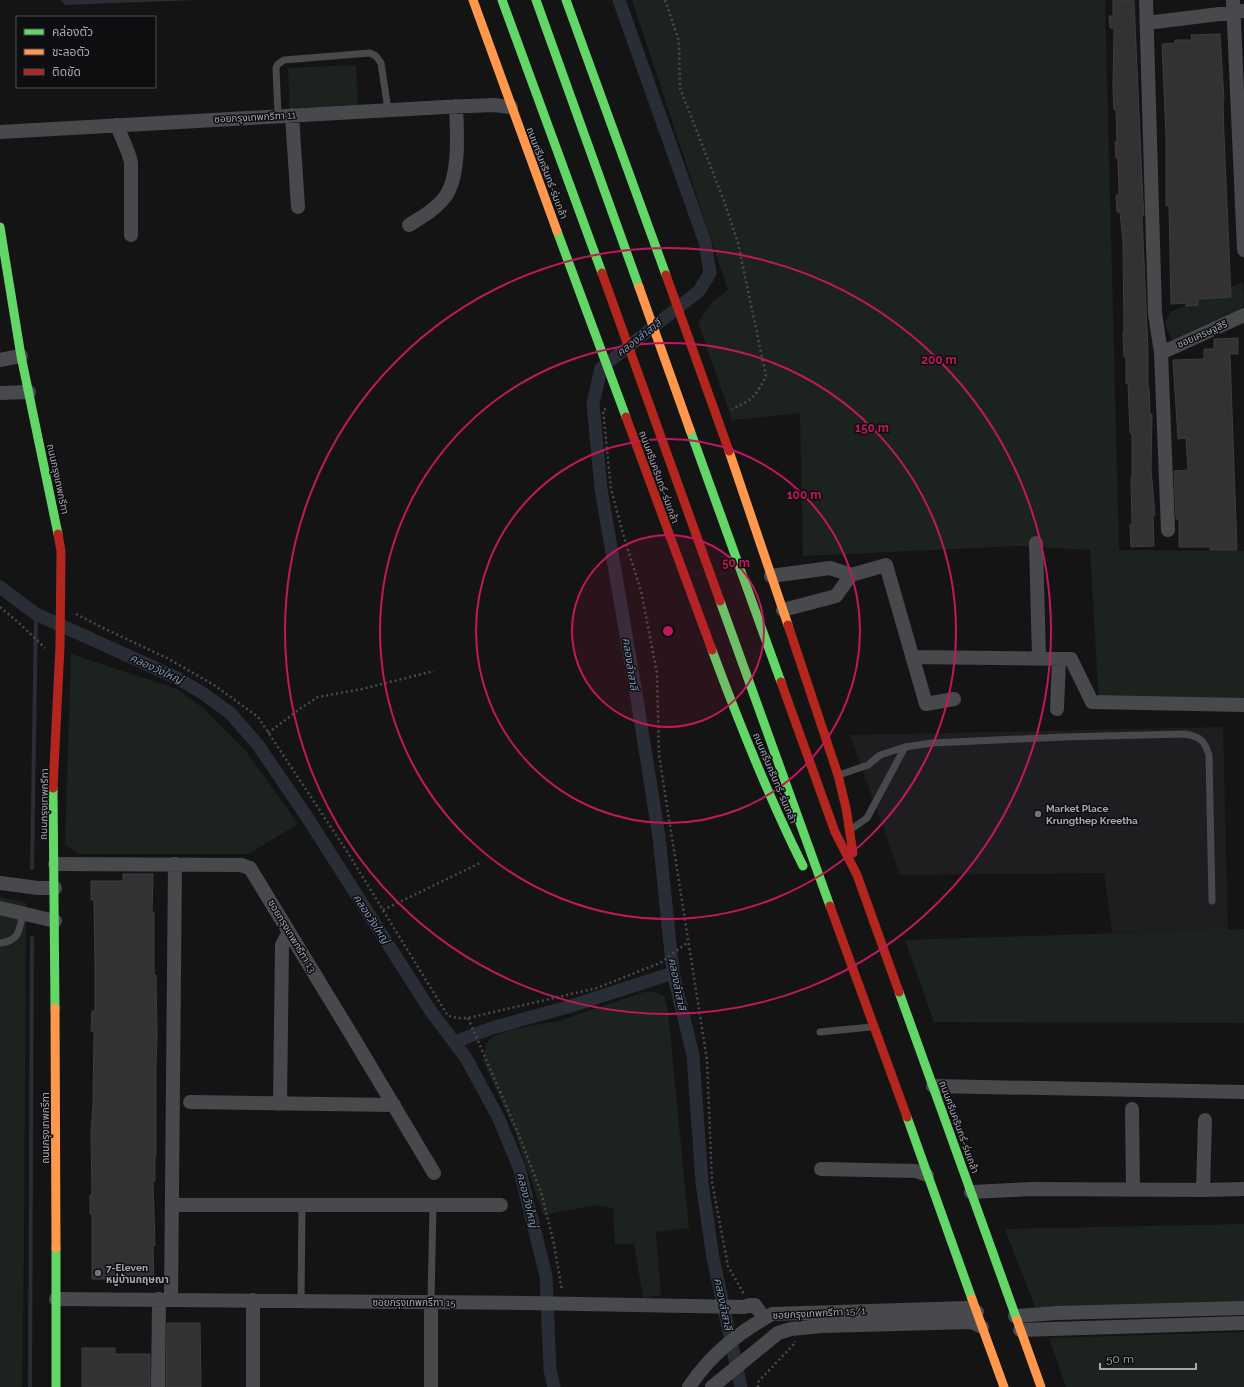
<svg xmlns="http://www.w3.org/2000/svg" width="1244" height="1387" font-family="Raleway,'Noto Sans Thai',sans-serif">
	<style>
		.built { fill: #1e1e20 }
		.green { fill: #1c231e }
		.water { fill: #282d36 }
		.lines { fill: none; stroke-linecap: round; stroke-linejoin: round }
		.stream { stroke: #282d36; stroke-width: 4 }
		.canal { stroke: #282d36; stroke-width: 13 }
		.building { fill: #323233; stroke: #3d3d40 }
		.path { stroke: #4a4a4f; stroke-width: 2.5; stroke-dasharray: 2 3; stroke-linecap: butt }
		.lane { stroke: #48494d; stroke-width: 7 }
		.street { stroke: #48494d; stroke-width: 14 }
		.fast { stroke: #63d668; stroke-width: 9 }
		.slow { stroke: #ff974d; stroke-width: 9 }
		.jam { stroke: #b3261e; stroke-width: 9 }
		.ring { fill: none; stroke: #c2185b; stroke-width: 2 }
		.poi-dot { fill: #72747d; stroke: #0e0e10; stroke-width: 1.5 }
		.labels { text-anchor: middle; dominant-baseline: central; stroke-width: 3; stroke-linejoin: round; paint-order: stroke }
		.street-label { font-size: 10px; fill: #a5a8b5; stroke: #0e0e10 }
		.poi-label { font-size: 10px; font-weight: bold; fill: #a5a8b5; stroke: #0e0e10; text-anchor: start }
		.water-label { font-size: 11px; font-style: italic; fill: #7b92b1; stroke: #0e0e10 }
		.centre { fill: #c2185b; stroke: #0e0e10; stroke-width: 2 }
		.ring-label { font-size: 12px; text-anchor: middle; font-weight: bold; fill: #c2185b; stroke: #0e0e10; stroke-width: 3; stroke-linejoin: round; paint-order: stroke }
	</style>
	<rect width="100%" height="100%" fill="#141414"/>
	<path class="built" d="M1223 727 1228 930 1112 933 1104 873 900 875 850 735Z"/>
	<path class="green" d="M632 0H1105L1119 550 1244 551V701L1099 704 1090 550 1019 546 803 556 800 413 732 420 698 322 711 303 728 290Z
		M356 65 358 105 290 108 288 68Z
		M1243 282 1244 303 1242 308 1172 340 1165 324 1170 312Z
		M71 654 177 689 204 709 245 750 298 824 248 854H78L65 844Z
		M0 897 26 903 24 1245 22 1387H0Z
		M1244 929V1023L934 1022 905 940Z
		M644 992H653L664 996 668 1012 689 1228 656 1232 661 1295 643 1298 634 1243 615 1245 613 1208 596 1205 543 1215 515 1132 483 1060 486 1045 491 1037 513 1029 559 1021Z
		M1244 1224V1303L1035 1307 1005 1229Z
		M1244 1332V1387H1066L1049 1338Z"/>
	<path class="water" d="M61 0H196L65 5Z"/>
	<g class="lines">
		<path class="stream" d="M32 868 36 614
			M30 1387 32 938"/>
		<path class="canal" d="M619 0 705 242 710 273 699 291 601 368 593 404 601 489 637 699 659 837 673 973 693 1055 702 1183 713 1258 741 1387
			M0 587 36 614 177 678 204 694 230 713 258 745 305 814 430 1010 466 1058 498 1117 519 1167 546 1276 550 1370 554 1387
			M454 1042 492 1028 571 1006 673 973"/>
	</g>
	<path class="building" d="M1113 0H1134L1143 202 1144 215H1142L1148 351V387H1149L1150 414H1152L1151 468 1155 515H1153L1154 546 1131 547 1130 525H1132L1131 477H1132V434L1130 433 1128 383H1126V357H1124L1123 332H1124L1123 242 1120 212H1117L1116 195H1119L1118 159 1116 158 1115 142H1117L1116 110H1114L1113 88 1114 28H1110L1109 16H1113Z
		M1220 34 1224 100H1223L1224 135 1231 297 1198 299V305L1186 306V303L1171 304 1169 206H1166V135L1162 44 1175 43V40H1192L1191 35Z
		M1238 338V354H1230L1237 550H1210V547H1179V519H1176L1174 471 1188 470 1186 438 1178 439 1173 360 1204 359V349H1214V339Z
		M123 874H153L152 913H154V975H156L157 1038 156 1065V1155H155V1181H153L155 1246H153L154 1281H122V1279H92V1214H90V1195H92L91 1133 93 1104 94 1031H91L92 1011H95V967L94 900H91V881H123Z
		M167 1323H200L201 1387H166Z
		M82 1348H115V1354H150V1387H82Z"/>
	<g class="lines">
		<path class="path" d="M665 0 679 41 680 88 724 201 738 243 766 376C757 395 751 401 732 409
			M606 409 603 410 611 489 624 537 641 591 657 673 659 755 707 1060 712 1182 728 1266 744 1294
			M0 607 19 623 45 648
			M76 614 101 627 167 658 214 685 258 717 348 853 448 1016 458 1018H468L597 988 660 963 688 942
			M268 733 301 708 318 697 362 689 434 671
			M383 910 480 863
			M468 1018 518 1133 541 1192 554 1244 562 1291
			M758 1387V1382L795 1343V1341"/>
		<path class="lane" d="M278 116 276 68 278 64 284 60 370 53 376 56 381 63 388 110
			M839 775 868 765 880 755 905 747 932 743 1063 737 1185 734C1201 737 1204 740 1209 755L1212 901
			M853 828 867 818 905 747
			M0 943C20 941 19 930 23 913
			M820 1032 871 1027
			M301 1301 302 1205
			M431 1302 433 1205"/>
		<path class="street" d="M1146 0 1155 313 1161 353 1168 530
			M1233 0 1244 250
			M1147 23 1244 11
			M292 115 298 207
			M117 125C121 138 129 150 131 163V235
			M0 132 445 107 494 105 511 107
			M409 225C422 217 438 208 447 194 460 172 457 131 456 106
			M1161 353 1244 315
			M0 360 21 356
			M0 393 29 392
			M1036 543 1039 658
			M851 575 886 565 926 704 954 699
			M771 576 830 568 851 575 836 596 783 610
			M912 657 1071 659 1092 702 1244 705
			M1057 709 1059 659
			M55 864 241 865 250 868 354 1039 434 1173
			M0 883 38 888H55
			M0 908 55 921
			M933 1086 1244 1092
			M190 1102 394 1105
			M280 1104 282 945 289 932
			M1132 1109 1133 1190
			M821 1169 916 1171 927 1175
			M1203 1190 1205 1120
			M971 1192 1032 1189 1203 1190 1244 1189
			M172 1205H501
			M56 1299 526 1303 744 1307 750 1305H755L764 1318
			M171 1300 175 864
			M253 1300V1387
			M431 1302V1387
			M1015 1316 1057 1313 1244 1308
			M1020 1330 1244 1323
			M158 1387 159 1299
			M689 1387C711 1354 738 1333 772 1314L967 1308 977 1312
			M712 1387 778 1333 791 1329 821 1326 972 1322 982 1327"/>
		<path class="fast" d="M502 0 602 273
			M536 0 639 287
			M566 0 666 275
			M0 227 21 356 58 534
			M557 231 626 417
			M690 430 781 682
			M720 601 830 906
			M712 650C739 723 768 796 803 866
			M53 788 55 1008
			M899 992 1017 1320
			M907 1117 972 1299
			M56 1248V1387"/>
		<path class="slow" d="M473 0 557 231
			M639 287 690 430
			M729 451 788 625
			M55 1008 56 1248
			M972 1299 1004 1387
			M1017 1320 1041 1387"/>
		<path class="jam" d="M602 273 720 601
			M666 275 729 451
			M626 417 712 650
			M788 625 838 775 846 808 853 853
			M781 682 835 832 857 875 899 992
			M53 788 60 646 61 551 58 534
			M830 906 907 1117"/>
	</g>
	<circle cx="668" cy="631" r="96" fill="#c2185b" fill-opacity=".12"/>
	<g class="ring">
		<circle cx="668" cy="631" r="96"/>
		<circle cx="668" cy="631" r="192"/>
		<circle cx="668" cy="631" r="288"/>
		<circle cx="668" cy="631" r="383"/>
	</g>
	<g class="poi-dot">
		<circle cx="1038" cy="814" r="4"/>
		<circle cx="98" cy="1273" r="4"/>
	</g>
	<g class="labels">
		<g class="street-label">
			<text transform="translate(255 117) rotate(-3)">ซอยกรุงเทพกรีฑา 11</text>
			<text transform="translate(547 173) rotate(69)">ถนนศรีนครินทร์-ร่มเกล้า</text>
			<text transform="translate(1202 334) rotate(-24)">ซอยเศรษฐสิริ</text>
			<text transform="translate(659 477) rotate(70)">ถนนศรีนครินทร์-ร่มเกล้า</text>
			<text transform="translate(58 479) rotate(78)">ถนนกรุงเทพกรีฑา</text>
			<text transform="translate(775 778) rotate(67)">ถนนศรีนครินทร์-ร่มเกล้า</text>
			<text transform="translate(44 804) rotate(-89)">ถนนกรุงเทพกรีฑา</text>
			<text transform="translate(292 936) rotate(59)">ซอยกรุงเทพกรีฑา 13</text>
			<text transform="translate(959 1127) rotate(70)">ถนนศรีนครินทร์-ร่มเกล้า</text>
			<text transform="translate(45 1128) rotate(-90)">ถนนกรุงเทพกรีฑา</text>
			<text x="414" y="1302">ซอยกรุงเทพกรีฑา 15</text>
			<text transform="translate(819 1313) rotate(-3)">ซอยกรุงเทพกรีฑา 15/1</text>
		</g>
		<g class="poi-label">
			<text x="1046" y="808">Market Place<tspan x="1046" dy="12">Krungthep Kreetha</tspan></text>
			<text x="106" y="1267">7-Eleven<tspan x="106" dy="12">หมู่บ้านกฤษณา</tspan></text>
		</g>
		<g class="water-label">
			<text transform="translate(639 338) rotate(-38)">คลองลำสาลี</text>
			<text transform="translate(630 664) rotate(81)">คลองลำสาลี</text>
			<text transform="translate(156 669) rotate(25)">คลองวังใหญ่</text>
			<text transform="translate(371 919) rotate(57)">คลองวังใหญ่</text>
			<text transform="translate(677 984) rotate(79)">คลองลำสาลี</text>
			<text transform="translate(527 1200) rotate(76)">คลองวังใหญ่</text>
			<text transform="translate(723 1304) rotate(78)">คลองลำสาลี</text>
		</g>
	</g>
	<circle cx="668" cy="631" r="6" class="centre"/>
	<g class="ring-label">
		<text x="939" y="364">200 m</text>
		<text x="872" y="432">150 m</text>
		<text x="804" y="499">100 m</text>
		<text x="736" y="567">50 m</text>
	</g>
	<rect x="16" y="16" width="140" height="72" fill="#0e0e10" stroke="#4a4c52"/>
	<rect x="24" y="29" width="20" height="6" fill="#63d668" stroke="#4a4c52"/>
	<text x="52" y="36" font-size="12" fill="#a5a8b5">คล่องตัว</text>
	<rect x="24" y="49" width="20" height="6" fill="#ff974d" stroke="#4a4c52"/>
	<text x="52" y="56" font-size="12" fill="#a5a8b5">ชะลอตัว</text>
	<rect x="24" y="69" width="20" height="6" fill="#b3261e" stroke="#4a4c52"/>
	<text x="52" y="76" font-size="12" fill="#a5a8b5">ติดขัด</text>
	<path d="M1100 1363v6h96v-6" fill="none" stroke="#a5a8b5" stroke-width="2"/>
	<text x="1106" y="1363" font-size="12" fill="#a5a8b5" stroke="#0e0e10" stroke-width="3" paint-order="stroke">50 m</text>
</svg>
